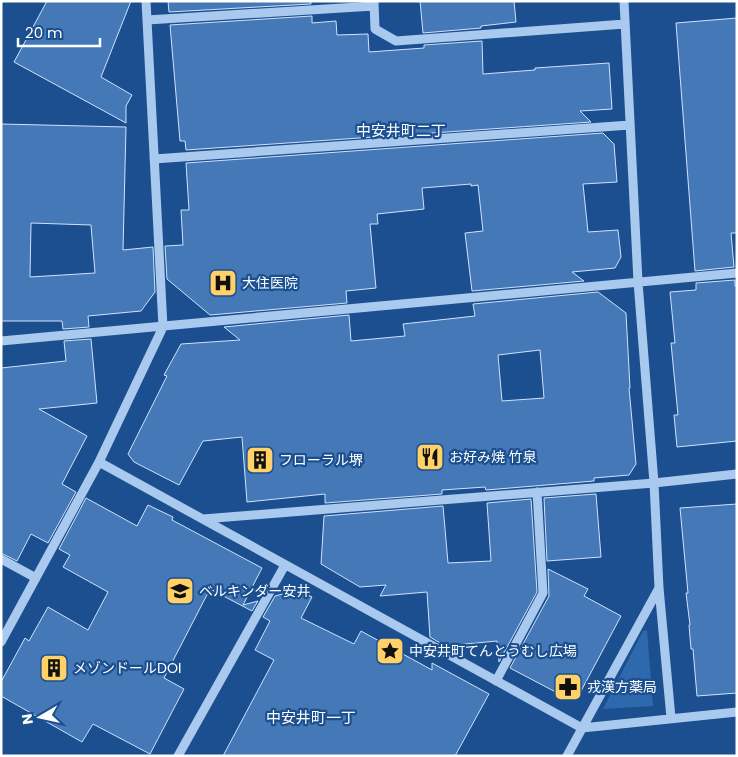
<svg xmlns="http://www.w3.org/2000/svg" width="738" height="757" font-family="Poppins,'Noto Sans JP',sans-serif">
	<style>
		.green { fill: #2e69ad }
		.building { fill: #4478b7; stroke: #cfe3fa; fill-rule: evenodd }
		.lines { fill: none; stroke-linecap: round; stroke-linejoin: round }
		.minor { stroke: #a9c9ee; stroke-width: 9 }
		.labels { text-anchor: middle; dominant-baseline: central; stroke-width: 4.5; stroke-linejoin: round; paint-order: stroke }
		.poi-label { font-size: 14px; fill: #fff; stroke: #1b4f8f; text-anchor: start }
		.neighbourhood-label { font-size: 15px; fill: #fff; stroke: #1b4f8f }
	</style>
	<rect width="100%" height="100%" fill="#1b4f8f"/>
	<path class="green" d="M647 630 653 706 603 709 643 631Z"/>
	<path class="building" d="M47 1H131L101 77 132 95 126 106V123L14 62Z
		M168 1H311V4L169 12Z
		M420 1H514L516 22 481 26V28L423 33Z
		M312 16V23L336 21 337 35 368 34 369 52 424 48V45L482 41 483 74 535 70V68L609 63 612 109 580 111 591 122 186 150 185 141H180L170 25Z
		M737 18V233H731L734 267 695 271 676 23Z
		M1 124 126 127 123 250 153 247 155 292 141 311 88 316 89 327 63 329 62 321H1ZM31 223 91 225 95 273 30 277Z
		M603 133 614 144 617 182 583 184 588 232 618 230 621 257 615 268 572 272 584 281 472 291 465 233 483 231 478 185 471 186V184L422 188 424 209 377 214 378 224H370L376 288 346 291 347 303 210 315 167 279 165 246 183 245 181 210H189L186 163Z
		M735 280V286H737V441L677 447 674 415H678L671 343H675L670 292 696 290V283Z
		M598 292 626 313 630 388H629L636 464 629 475 594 478V481L486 490 485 487 442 490V494L325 503V494L247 502 242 437 203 441 179 485 134 462 128 454 167 376 164 375 181 344 240 340 224 327 349 315 351 341 405 336 403 324 475 316 473 304ZM540 350 544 398 502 401 498 355Z
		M91 339 97 403 39 409 87 436 62 484 76 492 48 543 31 534 17 561 1 553V368L66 361 64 341Z
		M596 494 601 557 547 561 544 498Z
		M86 498 137 526 148 505 173 517 172 520 262 568 243 605 258 601 252 611 210 589 164 678 184 689 150 754 93 724 82 742 1 696V682L25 638 29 641 48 607 88 630 108 592 63 567 70 555 59 549Z
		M531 499 537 592 499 662 497 641 445 646 430 637 427 592 380 596 386 585 360 587 321 564 324 516 443 506 448 563 491 561 487 503Z
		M737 504V693L697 696 693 649H691L689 625H690L686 593H688L680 508Z
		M548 569 588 589 584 596 621 616 580 693 576 690 574 695 570 693 567 698 510 668 549 596Z
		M298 590 312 597 301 618 354 644 361 631 432 670V663L489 694 455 756H223L274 660 255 650 270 621 263 617 275 596Z"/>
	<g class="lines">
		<path class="minor" d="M374 1 375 29 396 41 625 24
			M624 1 638 282 654 483 659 588 671 718
			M147 20 374 6
			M154 159 630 125
			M1 341 737 273
			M99 462 582 728 737 712
			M203 519 654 483 737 474
			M1 559 36 578
			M1 642 99 462 163 327 146 1
			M496 681 543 593 537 492
			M178 756 285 565
			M567 756 659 588"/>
	</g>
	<defs>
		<symbol id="hospital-square" viewBox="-11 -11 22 22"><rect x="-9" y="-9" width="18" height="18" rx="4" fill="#ffd166" stroke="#1b4f8f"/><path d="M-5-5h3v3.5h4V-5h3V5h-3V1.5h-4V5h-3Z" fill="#111"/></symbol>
		<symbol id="restaurant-square" viewBox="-11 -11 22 22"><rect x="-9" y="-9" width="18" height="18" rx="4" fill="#ffd166" stroke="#1b4f8f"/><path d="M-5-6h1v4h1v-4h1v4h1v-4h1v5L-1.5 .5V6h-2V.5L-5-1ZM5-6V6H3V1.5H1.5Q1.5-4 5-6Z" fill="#111"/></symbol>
		<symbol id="building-square" viewBox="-11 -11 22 22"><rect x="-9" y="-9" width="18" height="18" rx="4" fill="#ffd166" stroke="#1b4f8f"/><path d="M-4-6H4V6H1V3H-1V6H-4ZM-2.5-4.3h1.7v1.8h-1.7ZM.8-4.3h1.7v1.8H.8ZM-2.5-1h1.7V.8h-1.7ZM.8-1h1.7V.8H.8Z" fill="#111"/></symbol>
		<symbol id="school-square" viewBox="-11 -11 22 22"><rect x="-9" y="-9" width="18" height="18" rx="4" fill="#ffd166" stroke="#1b4f8f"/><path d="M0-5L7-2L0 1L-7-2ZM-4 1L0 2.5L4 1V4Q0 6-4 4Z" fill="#111"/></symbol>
		<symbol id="sight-square" viewBox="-11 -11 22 22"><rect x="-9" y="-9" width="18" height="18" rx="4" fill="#ffd166" stroke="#1b4f8f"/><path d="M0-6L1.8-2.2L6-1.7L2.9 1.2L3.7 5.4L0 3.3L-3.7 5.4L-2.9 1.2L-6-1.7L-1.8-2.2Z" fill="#111"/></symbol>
		<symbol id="pharmacy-square" viewBox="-11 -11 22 22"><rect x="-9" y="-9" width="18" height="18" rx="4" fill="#ffd166" stroke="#1b4f8f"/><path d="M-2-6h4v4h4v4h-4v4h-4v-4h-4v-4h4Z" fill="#111"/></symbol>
	</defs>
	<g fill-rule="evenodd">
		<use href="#hospital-square" x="207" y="267" width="32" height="32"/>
		<use href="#restaurant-square" x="414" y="441" width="32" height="32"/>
		<use href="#building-square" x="244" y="444" width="32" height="32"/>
		<use href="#school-square" x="164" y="575" width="32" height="32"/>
		<use href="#sight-square" x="374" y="635" width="32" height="32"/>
		<use href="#building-square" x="38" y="652" width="32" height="32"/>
		<use href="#pharmacy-square" x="552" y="671" width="32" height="32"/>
	</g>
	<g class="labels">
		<g class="poi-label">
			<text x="242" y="283">大住医院</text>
			<text x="449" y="457">お好み焼 竹泉</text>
			<text x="279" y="460">フローラル堺</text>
			<text x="199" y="591">ベルキンダー安井</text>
			<text x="409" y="651">中安井町てんとうむし広場</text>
			<text x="73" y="668">メゾンドールDOI</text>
			<text x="587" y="687">戎漢方薬局</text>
		</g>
		<g class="neighbourhood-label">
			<text x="401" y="130">中安井町二丁</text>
			<text x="311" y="717">中安井町一丁</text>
		</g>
	</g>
	<rect width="738" height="757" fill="none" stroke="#ffffff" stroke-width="5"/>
	<g transform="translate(40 717) rotate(261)" stroke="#1b4f8f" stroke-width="4" paint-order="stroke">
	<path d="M0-4L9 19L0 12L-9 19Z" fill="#ffffff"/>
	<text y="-8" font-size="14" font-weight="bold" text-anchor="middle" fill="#ffffff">N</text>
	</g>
	<path d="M18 38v8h82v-8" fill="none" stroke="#ffffff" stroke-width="2.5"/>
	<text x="25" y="38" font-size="15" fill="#ffffff" stroke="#1b4f8f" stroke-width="4" paint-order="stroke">20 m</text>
</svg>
